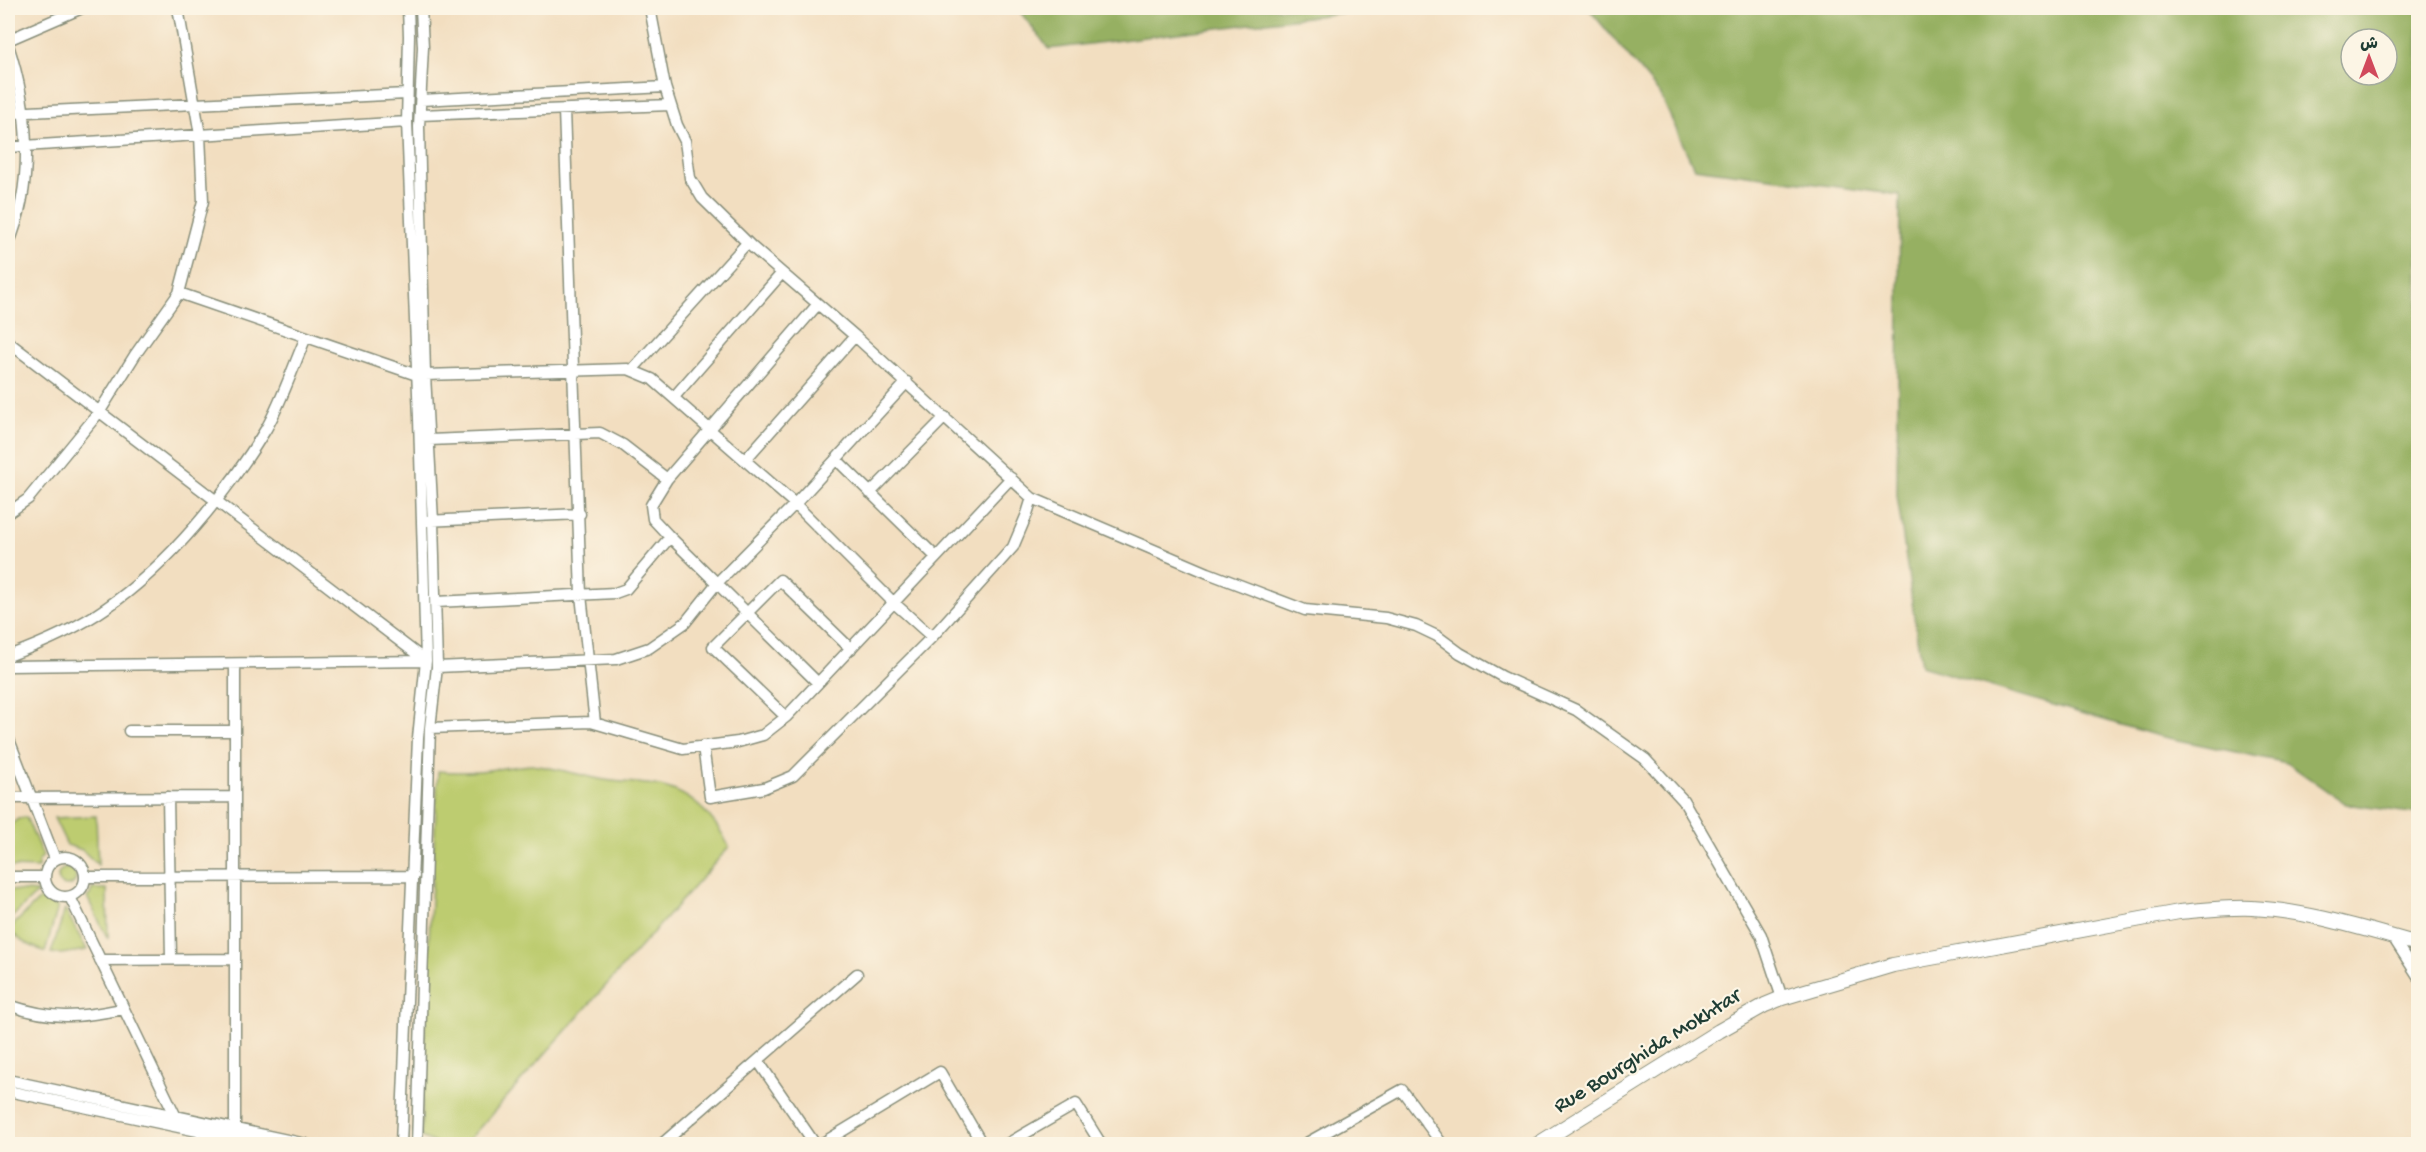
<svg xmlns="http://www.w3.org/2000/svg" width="2426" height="1152" font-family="'Gochi Hand','Playpen Sans Arabic',sans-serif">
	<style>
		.green { fill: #bdcc6f; stroke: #6e8452; stroke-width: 1.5 }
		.forest { fill: #96b062; stroke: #5a764b; stroke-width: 1.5; fill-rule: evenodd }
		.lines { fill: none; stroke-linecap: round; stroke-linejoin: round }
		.minor-casing { stroke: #888e7a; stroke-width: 13 }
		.secondary-casing { stroke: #888e7a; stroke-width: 16 }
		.minor { stroke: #fff; stroke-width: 10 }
		.secondary { stroke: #fff; stroke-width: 14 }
		.labels { text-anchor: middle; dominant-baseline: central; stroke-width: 4.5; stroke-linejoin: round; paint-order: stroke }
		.street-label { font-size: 22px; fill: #1f3d34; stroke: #fcf5e5 }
	</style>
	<rect width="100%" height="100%" fill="#fcf5e5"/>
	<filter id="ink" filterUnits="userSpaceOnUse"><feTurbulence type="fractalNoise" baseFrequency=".0167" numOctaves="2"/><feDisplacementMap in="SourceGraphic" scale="12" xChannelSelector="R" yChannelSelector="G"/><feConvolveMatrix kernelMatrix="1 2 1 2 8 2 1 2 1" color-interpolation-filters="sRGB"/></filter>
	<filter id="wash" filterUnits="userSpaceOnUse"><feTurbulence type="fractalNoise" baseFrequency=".008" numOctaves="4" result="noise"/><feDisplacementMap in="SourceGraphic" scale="24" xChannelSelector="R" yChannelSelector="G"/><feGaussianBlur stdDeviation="1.35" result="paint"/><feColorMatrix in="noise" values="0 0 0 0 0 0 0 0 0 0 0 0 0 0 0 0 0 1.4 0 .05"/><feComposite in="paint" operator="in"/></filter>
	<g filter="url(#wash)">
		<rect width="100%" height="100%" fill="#f2dec0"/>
		<path class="green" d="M532 765C555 768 577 774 599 779 618 783 636 782 654 785 689 790 715 816 729 847L465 1144H437L421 1137 426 995 438 771C470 775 500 767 532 765Z
			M96 816 98 865 82 850 67 845 54 818Z
			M26 817 43 856 38 862V868L8 867V827L18 819Z
			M58 877a9 9 0 1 1 18 0a9 9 0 1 1-18 0Z
			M92 889H107L108 939 87 897 90 895Z
			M8 890 38 892 8 921Z
			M41 898 58 907 45 952 25 943 8 930Z
			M65 909 87 950 61 954 51 953Z"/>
		<path class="forest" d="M1017 8H1381L1049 49Z
			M1588 8H2418V814L2346 804 2287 763 2155 735 1921 666 1897 495 1900 195 1694 168 1660 94ZM2351 39H2387V75H2351Z"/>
	</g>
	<g filter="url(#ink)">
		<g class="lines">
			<defs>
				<path id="minor" d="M650 8 665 87 677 125 685 141 690 178 702 198 752 247 855 336 1032 498 1208 573 1305 610 1386 618 1416 626 1437 636 1460 653 1503 677 1576 710 1645 759 1683 800 1761 935 1782 998
					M8 40 82 8
					M8 45C29 109 35 182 8 245
					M421 100 665 87
					M564 110 581 595 595 723
					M8 113 407 94
					M420 115 670 105
					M8 147 407 122
					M179 293 417 375
					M818 304 667 479 651 505 653 519 668 535 818 683
					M8 342 426 661
					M632 370 747 243
					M425 375 628 369 652 379 795 504 893 602 932 637
					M674 397 782 273
					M429 440 600 433 623 445 667 479
					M745 460 855 336
					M837 460 936 557
					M870 493 945 417
					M8 513 28 499 100 411 135 355 179 293 203 201 200 135 178 8
					M426 521 580 514
					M436 602 615 593 626 589 670 537
					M8 656C41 644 76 629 106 608 168 566 227 493 266 429 282 401 293 367 306 337
					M8 666 426 661
					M437 667 616 659 649 648 685 623 717 583 795 504 907 382
					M786 717 713 647 780 580 851 649
					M430 728 591 722 683 749 738 742 763 735 786 717 1011 478
					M129 731H235
					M8 737 55 859
					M703 746 710 797 764 788 793 776 932 637 1013 547 1027 514 1032 498
					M168 797 171 958
					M8 798 235 797
					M45 877a20 20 0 1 1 40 0a20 20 0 1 1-40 0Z
					M8 877H45
					M86 877 414 876
					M70 897 177 1119
					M2393 937 2418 976
					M100 960 235 959
					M8 1005C53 1020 77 1018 123 1009
					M758 1061 815 1144
					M8 1080 306 1144
					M8 1091 259 1144
					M235 1139V665
					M401 1144 418 738 426 661 419 418 407 122 409 36 408 8
					M417 1144 430 728 437 667 433 521 425 375 419 127 423 47 421 8
					M662 1144 857 974
					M821 1144 940 1072 982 1144
					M1007 1144 1076 1104 1101 1144
					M1305 1144 1402 1090 1442 1144"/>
				<path id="secondary" d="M1538 1144 1719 1031 1765 1005 1782 998 1893 965 2179 912C2203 910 2228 907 2252 908 2309 911 2364 929 2418 944"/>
			</defs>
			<use href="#minor" class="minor-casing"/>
			<use href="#secondary" class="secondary-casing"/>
			<use href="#minor" class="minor"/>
			<use href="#secondary" class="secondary"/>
		</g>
	</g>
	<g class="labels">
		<g class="street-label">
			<text transform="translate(1648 1052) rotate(-32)">Rue Bourghida Mokhtar</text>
		</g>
	</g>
	<rect width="2426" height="1152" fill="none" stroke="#fcf5e5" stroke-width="30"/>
	<g transform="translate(2369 57)"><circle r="28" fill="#fcf5e5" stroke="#a4ab9e" stroke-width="1.5"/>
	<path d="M0-4.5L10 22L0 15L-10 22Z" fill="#d1495b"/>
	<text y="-9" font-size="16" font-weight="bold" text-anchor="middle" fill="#1f3d34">ش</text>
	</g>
</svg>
